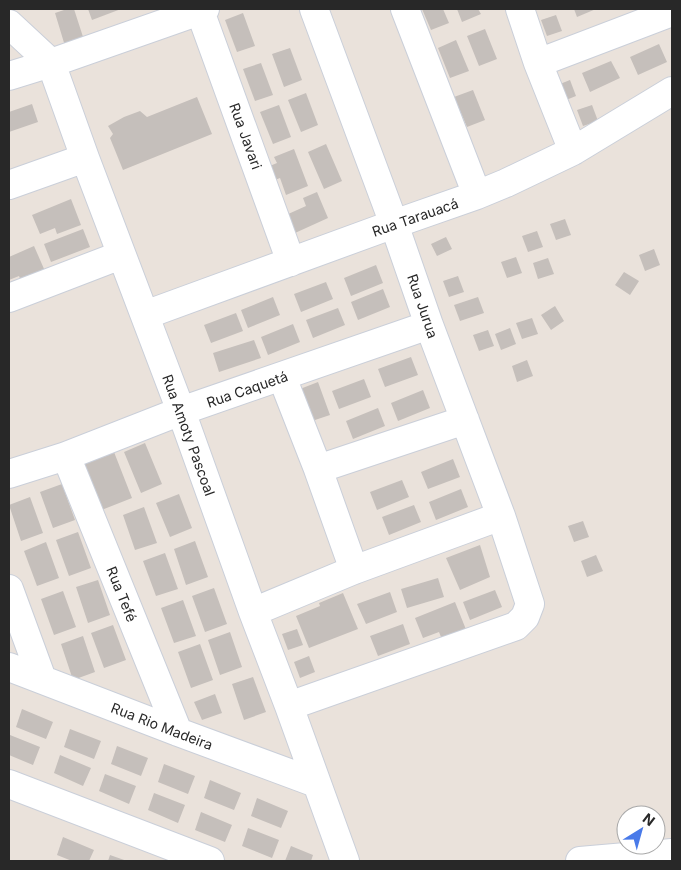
<svg xmlns="http://www.w3.org/2000/svg" width="681" height="870" font-family="Inter,sans-serif">
	<style>
		.building { fill: #c5bfbb }
		.lines { fill: none; stroke-linecap: round; stroke-linejoin: round }
		.minor-casing { stroke: #cacfd9; stroke-width: 30 }
		.minor { stroke: #fff; stroke-width: 28 }
		.labels { text-anchor: middle; dominant-baseline: central; stroke-width: 4; stroke-linejoin: round; paint-order: stroke }
		.street-label { font-size: 14px; fill: #282828; stroke: #fff }
	</style>
	<rect width="100%" height="100%" fill="#eae2db"/>
	<path class="building" d="M67 9H74L84 40 65 46 55 13Z
		M88 9H121L92 20Z
		M422 9H443L449 23 431 30Z
		M457 9H478L481 14 462 22Z
		M574 9H596L577 17Z
		M243 13 255 46 237 52 225 20Z
		M556 15 562 31 547 36 541 20Z
		M485 29 497 59 479 66 467 36Z
		M456 40 469 71 450 78 438 48Z
		M659 44 667 62 638 75 630 57Z
		M290 48 302 80 284 87 272 54Z
		M611 61 620 78 590 92 582 73Z
		M261 63 273 95 255 101 243 69Z
		M570 80 576 96 561 102 555 86Z
		M473 90 485 120 467 127 454 97Z
		M306 93 318 125 301 132 288 100Z
		M197 97 212 134 123 170 110 138 113 134 108 126 124 117 140 111 147 117Z
		M32 104 38 122 9 132V112Z
		M279 105 291 137 273 144 260 112Z
		M592 105 598 121 583 126 577 110Z
		M326 144 342 181 324 189 308 152Z
		M294 149 308 186 286 195 280 178 270 182 265 168 277 163 274 157Z
		M317 192 328 218 295 233 286 215 306 206 303 198Z
		M71 199 81 225 57 234 55 228 40 234 32 215Z
		M565 219 571 235 556 240 550 224Z
		M83 229 90 247 51 262 44 244Z
		M537 231 543 247 528 252 522 236Z
		M446 237 452 249 437 256 431 244Z
		M34 246 48 278 24 288 19 276 9 280V257Z
		M654 249 660 265 645 271 639 255Z
		M516 257 522 273 507 278 501 262Z
		M548 258 554 274 538 279 533 263Z
		M376 265 383 283 351 296 344 278Z
		M624 272 639 281 630 295 615 285Z
		M458 276 464 292 449 297 443 281Z
		M326 282 333 299 301 312 294 294Z
		M383 289 390 307 358 320 351 302Z
		M273 297 280 315 248 328 241 310Z
		M478 297 484 313 460 321 454 305Z
		M555 306 564 321 551 330 541 315Z
		M338 308 345 325 313 338 306 320Z
		M236 313 243 331 211 343 204 325Z
		M532 318 538 334 522 339 516 323Z
		M293 324 300 342 268 355 261 337Z
		M510 328 516 344 501 350 495 334Z
		M488 330 494 346 479 351 473 335Z
		M254 340 261 358 219 372 213 353Z
		M411 357 418 375 385 387 378 369Z
		M527 360 533 376 517 382 512 366Z
		M364 379 371 397 339 409 332 391Z
		M318 382 330 415 312 421 300 389Z
		M423 390 430 408 398 421 391 403Z
		M378 408 385 426 353 439 346 421Z
		M145 443 162 484 141 493 124 452Z
		M114 452 132 498 99 511 81 465Z
		M453 459 460 477 428 489 421 472Z
		M402 480 409 497 377 510 370 492Z
		M62 484 75 520 53 528 40 492Z
		M461 489 468 507 436 520 429 502Z
		M179 494 192 528 170 537 156 503Z
		M30 497 43 533 21 541 9 505Z
		M414 505 421 522 389 535 382 517Z
		M144 507 157 543 135 550 123 515Z
		M583 521 589 537 574 542 568 526Z
		M78 532 91 568 69 576 56 540Z
		M195 541 208 577 186 585 174 549Z
		M46 542 59 578 37 586 24 551Z
		M480 545 490 577 460 590 446 558Z
		M165 553 178 589 156 596 143 561Z
		M596 555 603 571 587 577 581 561Z
		M438 578 444 597 407 608 401 589Z
		M98 580 110 615 88 623 76 587Z
		M214 588 227 624 205 632 192 596Z
		M495 590 502 607 470 620 463 602Z
		M63 591 76 627 54 635 41 599Z
		M390 592 397 612 366 624 357 604Z
		M343 593 358 629 309 648 296 616 320 606 319 603Z
		M183 600 196 636 174 643 161 608Z
		M455 602 467 632 443 642 439 632 423 638 415 618Z
		M403 624 410 644 378 656 370 636Z
		M113 625 126 660 104 668 91 633Z
		M297 629 303 645 288 650 282 634Z
		M230 632 242 667 220 675 208 640Z
		M83 636 95 672 73 680 61 644Z
		M200 644 213 680 191 688 178 652Z
		M309 656 315 672 300 678 294 662Z
		M253 677 266 712 244 720 232 684Z
		M215 694 222 713 202 720 194 702Z
		M22 709 53 722 46 739 16 727Z
		M70 729 101 741 94 759 64 747Z
		M10 735 40 747 33 765 9 755Z
		M117 746 148 758 141 776 111 764Z
		M60 755 91 768 83 786 54 773Z
		M164 764 195 776 188 794 158 782Z
		M105 774 136 786 129 804 99 791Z
		M210 780 241 793 234 810 204 798Z
		M154 793 185 805 178 823 148 810Z
		M257 798 288 811 281 828 251 816Z
		M201 812 232 825 225 842 195 830Z
		M248 828 279 840 272 858 242 846Z
		M63 837 94 850 89 861H72L57 855Z
		M291 846 313 855 311 861H285Z
		M110 855 127 861H108Z"/>
	<g class="lines">
		<defs>
			<path id="minor" d="M405 9 477 195
				M520 9 538 63 573 151
				M200 11 291 262
				M9 24 51 63 85 158 181 411 253 612 289 706 345 861
				M538 63 672 12
				M9 76 51 63 205 9
				M9 185 85 158
				M9 298 121 255
				M145 315 394 224 477 195 506 183 573 151 672 91
				M282 377 318 469 354 570
				M66 456 178 732
				M318 469 465 420
				M9 474 66 456 181 411 429 325
				M9 589 42 679
				M253 612 354 570 501 516
				M9 667 178 732 316 783
				M289 706 516 626 525 617 530 604 501 516 429 325 394 224 314 9
				M9 784 210 861
				M580 861 672 853"/>
		</defs>
		<use href="#minor" class="minor-casing"/>
		<use href="#minor" class="minor"/>
	</g>
	<g class="labels">
		<g class="street-label">
			<text transform="translate(246 136) rotate(70)">Rua Javari</text>
			<text transform="translate(415 217) rotate(-19)">Rua Tarauacá</text>
			<text transform="translate(423 306) rotate(71)">Rua Jurua</text>
			<text transform="translate(247 389) rotate(-19)">Rua Caquetá</text>
			<text transform="translate(189 435) rotate(70)">Rua Amoty Pascoal</text>
			<text transform="translate(122 594) rotate(68)">Rua Tefé</text>
			<text transform="translate(162 726) rotate(21)">Rua Rio Madeira</text>
		</g>
	</g>
	<rect width="681" height="870" fill="none" stroke="#282828" stroke-width="20"/>
	<g transform="translate(641 830) rotate(37)"><circle r="24" fill="#ffffff" stroke="#a9a9a9"/>
	<path d="M0-4L9 19L0 12L-9 19Z" fill="#497ae9"/>
	<text y="-8" font-size="14" font-weight="bold" text-anchor="middle" fill="#282828">N</text>
	</g>
</svg>
